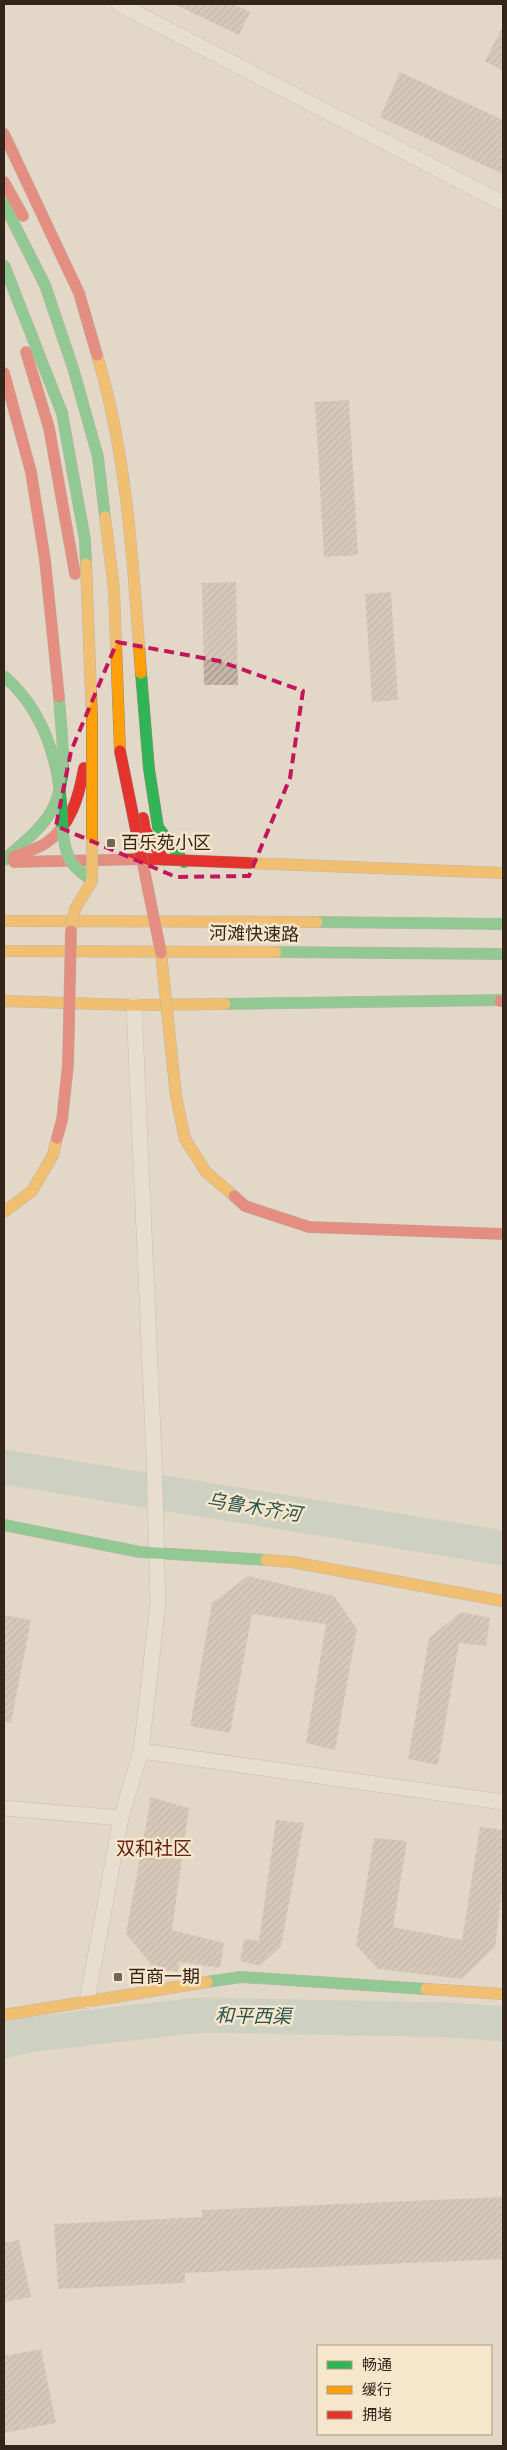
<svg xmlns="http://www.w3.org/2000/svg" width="507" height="2450" font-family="'Libre Baskerville','Noto Sans SC',serif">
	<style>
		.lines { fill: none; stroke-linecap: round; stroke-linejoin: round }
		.river { stroke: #b3c6ba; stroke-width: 35 }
		.building { fill: url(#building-hatch) }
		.street-casing { stroke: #a79d91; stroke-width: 16 }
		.fast-casing { stroke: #978d81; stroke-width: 12 }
		.slow-casing { stroke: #978d81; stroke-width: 12 }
		.jam-casing { stroke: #978d81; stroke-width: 12 }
		.street { stroke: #ebe4d9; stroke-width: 15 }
		.fast { stroke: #30b455; stroke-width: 11 }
		.slow { stroke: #ff9f0a; stroke-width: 11 }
		.jam { stroke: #e5322d; stroke-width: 11 }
		.fast-bridge-casing { stroke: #8d8378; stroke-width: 12; stroke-linecap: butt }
		.slow-bridge-casing { stroke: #8d8378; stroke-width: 12; stroke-linecap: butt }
		.jam-bridge-casing { stroke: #8d8378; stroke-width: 12; stroke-linecap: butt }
		.fast-bridge { stroke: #30b455; stroke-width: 11 }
		.slow-bridge { stroke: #ff9f0a; stroke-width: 11 }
		.jam-bridge { stroke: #e5322d; stroke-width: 11 }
		.marked { fill: none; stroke: #c2185b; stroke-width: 4; stroke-dasharray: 10 6; stroke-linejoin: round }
		.poi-dot { fill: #716457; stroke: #f6e6cb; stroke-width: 2 }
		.labels { text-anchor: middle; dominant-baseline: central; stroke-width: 5; stroke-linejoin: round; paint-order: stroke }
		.poi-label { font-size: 18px; fill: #34251a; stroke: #f6e6cb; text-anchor: start }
		.street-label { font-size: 18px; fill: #34251a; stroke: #f6e6cb }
		.water-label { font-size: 19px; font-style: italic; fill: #29554f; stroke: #f6e6cb }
		.neighbourhood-label { font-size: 19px; fill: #622318; stroke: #f6e6cb }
	</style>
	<defs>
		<pattern id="building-hatch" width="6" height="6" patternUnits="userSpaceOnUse" patternTransform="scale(1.25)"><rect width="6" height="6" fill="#c6b5a8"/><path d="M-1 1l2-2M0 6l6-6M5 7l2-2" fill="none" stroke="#a29388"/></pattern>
	</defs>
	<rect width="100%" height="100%" fill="#e3d8c7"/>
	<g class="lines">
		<path class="river" d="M4 1467 503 1548
			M4 2041 26 2035 200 2015 451 2020 503 2024"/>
	</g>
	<path class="building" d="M174 4H234L250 12 239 35Z
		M503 26V71L485 61Z
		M400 72 503 120V174L380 117Z
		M349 400 358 555 324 557 315 402Z
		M236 582 238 685H204L202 583Z
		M391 592 398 700 372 702 365 594Z
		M248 1576 334 1596 357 1629 335 1750 306 1743 326 1624 252 1614 230 1733 190 1726 212 1603Z
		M461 1612 490 1618 486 1646 459 1643 438 1765 408 1759 429 1638Z
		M4 1615 31 1620 11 1723 4 1722Z
		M151 1797 189 1808 172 1930 224 1943 220 1968 179 1962 178 1972 155 1969 126 1934Z
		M276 1820 304 1823 281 1946 260 1966 240 1961 244 1939 259 1941Z
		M480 1827 503 1830V1885L495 1947 462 1979 378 1969 356 1945 374 1838 407 1841 393 1927 462 1940Z
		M503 2197V2259L185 2273V2283L58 2289 54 2224 202 2217V2210Z
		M19 2240 31 2297 4 2302V2243Z
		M41 2349 56 2423 4 2433V2356Z"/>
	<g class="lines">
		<defs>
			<path id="street" d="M119 4 503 203
				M141 1751 503 1802
				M4 1808 121 1818
				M87 2001 121 1818 141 1751 158 1603 154 1456 134 1005"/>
			<path id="fast" d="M4 204 45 285 73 368 98 457 105 517
				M141 673 149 769 158 827 184 862
				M4 860C20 845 41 830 52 810 70 777 61 734 59 697
				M317 922 503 924
				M276 952 503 954
				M225 1004 503 1000
				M4 1525 140 1552 266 1560
				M207 1982 241 1977 426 1989"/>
			<path id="slow" d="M97 355C128 458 133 566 141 673
				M105 517 114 590 120 751
				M250 863 503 873
				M4 921 317 922
				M4 951 276 952
				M4 1001 134 1005 225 1004
				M266 1560 292 1562 503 1601
				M426 1989 503 1994
				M4 2015 207 1982"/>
			<path id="jam" d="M4 134 79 293 97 355
				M4 182 23 216
				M26 352 49 428 75 574
				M4 373 31 472 45 560 59 697
				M143 818 145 830 164 860
				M13 857C23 853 37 849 46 843 71 826 79 796 84 768
				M14 862 149 859 250 863
				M500 1001H503"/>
		</defs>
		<use href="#street" class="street-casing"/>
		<use href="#fast" class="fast-casing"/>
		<use href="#slow" class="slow-casing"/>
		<use href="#jam" class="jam-casing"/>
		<use href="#street" class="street"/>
		<use href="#fast" class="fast"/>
		<use href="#slow" class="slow"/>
		<use href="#jam" class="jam"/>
		<defs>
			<path id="fast-bridge" d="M4 265 62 413 85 540 86 564
				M4 676C42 709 57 754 61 803 63 821 61 842 70 860 75 869 84 874 92 881"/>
			<path id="slow-bridge" d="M71 931 75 909 92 881V720L86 564
				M161 953 176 1096 185 1139 206 1172 234 1196
				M4 1212 32 1191 53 1155 57 1138"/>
			<path id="jam-bridge" d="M120 751 161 953
				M57 1138 62 1120 68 1065 71 931
				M234 1196 245 1206 309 1227 503 1234"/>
		</defs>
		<use href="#fast-bridge" class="fast-bridge-casing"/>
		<use href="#slow-bridge" class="slow-bridge-casing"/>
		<use href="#jam-bridge" class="jam-bridge-casing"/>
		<use href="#fast-bridge" class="fast-bridge"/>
		<use href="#slow-bridge" class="slow-bridge"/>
		<use href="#jam-bridge" class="jam-bridge"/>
	</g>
	<path d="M0 0H507V2450H0ZM117 642 219 661 303 691 290 778 249 876 176 877 56 826 71 751Z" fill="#e3d8c7" fill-opacity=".55" fill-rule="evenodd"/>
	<path class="marked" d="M117 642 219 661 303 691 290 778 249 876 176 877 56 826 71 751Z"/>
	<g class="poi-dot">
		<rect x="106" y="838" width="10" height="10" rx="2.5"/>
		<rect x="113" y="1972" width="10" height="10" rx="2.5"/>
	</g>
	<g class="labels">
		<g class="poi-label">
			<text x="121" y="843">百乐苑小区</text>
			<text x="128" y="1977">百商一期</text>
		</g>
		<g class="street-label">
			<text transform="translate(254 934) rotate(1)">河滩快速路</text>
		</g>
		<g class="water-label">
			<text transform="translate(254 1507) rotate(9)">乌鲁木齐河</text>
			<text transform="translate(253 2016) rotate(1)">和平西渠</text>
		</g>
		<g class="neighbourhood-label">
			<text x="154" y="1848">双和社区</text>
		</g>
	</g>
	<rect width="507" height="2450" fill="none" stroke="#34251a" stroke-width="10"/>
	<rect x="317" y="2345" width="175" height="90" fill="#f6e6cb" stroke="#a89984"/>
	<rect x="327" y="2361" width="25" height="8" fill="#30b455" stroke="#a89984"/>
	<text x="362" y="2370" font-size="15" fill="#34251a">畅通</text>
	<rect x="327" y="2386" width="25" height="8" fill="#ff9f0a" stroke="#a89984"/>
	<text x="362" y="2395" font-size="15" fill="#34251a">缓行</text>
	<rect x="327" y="2411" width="25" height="8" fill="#e5322d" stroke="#a89984"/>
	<text x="362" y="2420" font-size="15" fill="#34251a">拥堵</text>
</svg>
